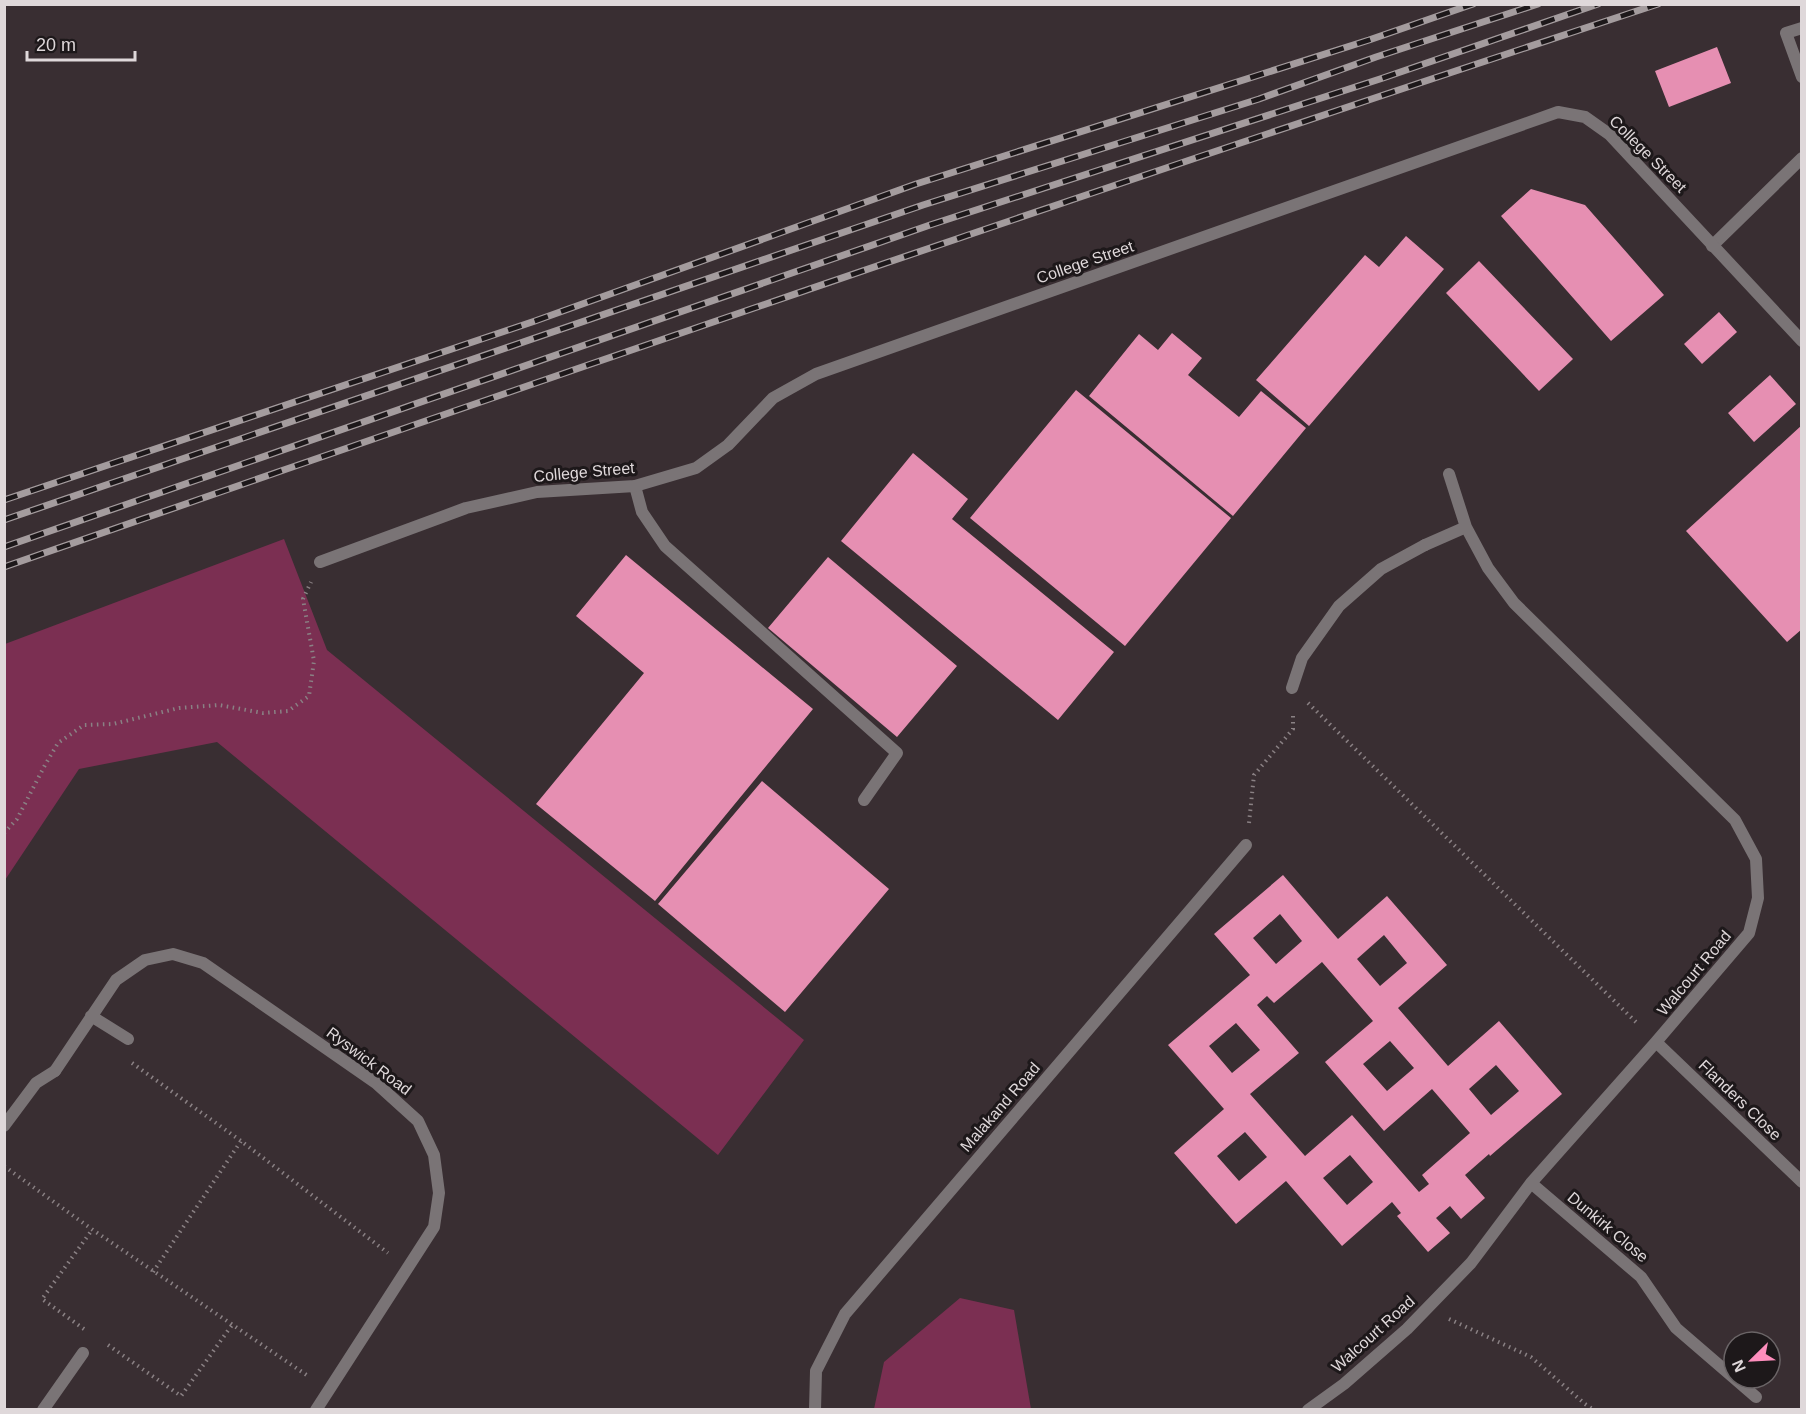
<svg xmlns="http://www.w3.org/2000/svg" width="1806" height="1414" font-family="Helvetica,sans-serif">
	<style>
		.green { fill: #7b2f52 }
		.building { fill: #e68fb2; fill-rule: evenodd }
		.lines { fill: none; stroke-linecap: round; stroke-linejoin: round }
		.path { stroke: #8a8184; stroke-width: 4; stroke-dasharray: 1.5 4.5; stroke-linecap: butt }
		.lane { stroke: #7a7476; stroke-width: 12 }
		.street { stroke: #7a7476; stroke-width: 12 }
		.rail-casing { stroke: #a49c9e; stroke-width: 7 }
		.rail { stroke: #1d181a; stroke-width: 4.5; stroke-dasharray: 14; stroke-linecap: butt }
		.labels { text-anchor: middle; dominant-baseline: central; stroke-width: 6; stroke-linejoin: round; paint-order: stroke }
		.street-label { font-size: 16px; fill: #dfd8da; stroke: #1d181a }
	</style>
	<rect width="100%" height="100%" fill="#392e32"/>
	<path class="green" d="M284 539 327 650 804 1040 718 1155 217 742 79 769 5 880V644Z
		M960 1298 1014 1310 1031 1409H874L884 1362Z"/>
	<path class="building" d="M1717 47 1731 83 1669 107 1655 71Z
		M1531 189 1585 205 1664 295 1611 341 1501 216Z
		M1406 236 1444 269 1309 426 1256 380 1365 255 1379 267Z
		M1479 261 1573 359 1539 391 1446 293Z
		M1719 312 1737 332 1702 364 1684 344Z
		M1172 333 1202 358 1188 375 1239 417 1261 391 1306 428 1233 516 1089 396 1139 334 1158 350Z
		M1770 375 1796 404 1754 442 1728 413Z
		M1076 390 1231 518 1125 646 970 518Z
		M1802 425V629L1787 642 1686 531Z
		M913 453 968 499 952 519 1114 652 1058 720 841 541Z
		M626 555 813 709 655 901 536 804 644 673 576 616Z
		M828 557 957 666 897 737 768 628Z
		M762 781 889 889 785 1012 658 904Z
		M1283 875 1338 939 1387 896 1447 965 1398 1008 1448 1066 1499 1021 1562 1094 1490 1156 1489 1154 1465 1175 1485 1198 1461 1219 1450 1206 1436 1218 1450 1233 1428 1252 1397 1216 1401 1213 1392 1202 1342 1246 1286 1181 1236 1224 1174 1153 1224 1109 1168 1045 1250 975 1214 934ZM1280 914 1302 941 1276 964 1253 938ZM1384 935 1407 963 1380 986 1357 959ZM1322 962 1373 1021 1325 1062 1384 1131 1432 1089 1470 1133 1422 1175 1429 1184 1419 1192 1352 1115 1305 1156 1250 1094 1299 1053 1257 1005 1267 996 1274 1003ZM1236 1023 1260 1050 1232 1073 1209 1046ZM1390 1041 1414 1068 1387 1091 1363 1064ZM1496 1065 1519 1091 1491 1115 1469 1089ZM1245 1132 1267 1157 1239 1181 1217 1156ZM1350 1155 1373 1182 1347 1205 1323 1178Z"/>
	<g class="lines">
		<path class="path" d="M1308 703 1638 1024
			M1249 823 1254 775 1293 729V713
			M4 833 17 819 45 765 58 743 84 725 113 724 179 708 219 705 263 713 288 711 309 696 314 661 303 599 311 582
			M132 1063 241 1141 388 1253
			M4 1166 93 1230 308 1376
			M153 1272 241 1141
			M1449 1319 1531 1357 1585 1404 1594 1410
			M84 1329 42 1299 92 1230
			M108 1345 181 1396 232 1325"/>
		<path class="lane" d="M1802 28 1786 33 1802 77
			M1712 246 1802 158
			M635 486 642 512 665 546 897 753 864 800
			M1292 688 1302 658 1339 606 1381 569 1425 545
			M4 1126 36 1083 55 1071
			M43 1410 83 1353"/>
		<path class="street" d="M1425 545 1466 527
			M320 562 466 508 537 492 635 486 696 468 728 445 773 398 816 374 1558 112 1585 117 1609 134 1802 341
			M91 1016 128 1039
			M1656 1042 1802 1182
			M55 1071 116 980 145 960 173 954 203 963 376 1083 418 1121 434 1155 439 1193 434 1227 316 1410
			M1531 1183 1641 1277 1676 1328 1734 1378
			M1734 1378 1756 1397
			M815 1410 816 1371 845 1314 1246 845
			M1308 1410 1344 1384 1407 1329 1471 1263 1531 1183 1656 1042 1749 933 1758 898 1756 859 1735 820 1514 603 1488 568 1466 527 1449 474"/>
		<defs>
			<path id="rail" d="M4 500 535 321 916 184 1369 40 1473 4
				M4 520 923 205 1259 99 1376 57 1538 4
				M4 547 930 225 1383 78 1598 4
				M4 567C554 376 1105 186 1658 4"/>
		</defs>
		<use href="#rail" class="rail-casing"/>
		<use href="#rail" class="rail"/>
	</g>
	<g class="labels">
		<g class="street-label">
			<text transform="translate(1648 154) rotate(45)">College Street</text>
			<text transform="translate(1085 262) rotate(-19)">College Street</text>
			<text transform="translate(584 472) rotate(-5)">College Street</text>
			<text transform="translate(1694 973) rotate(-50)">Walcourt Road</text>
			<text transform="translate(369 1061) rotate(37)">Ryswick Road</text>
			<text transform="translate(1740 1100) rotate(44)">Flanders Close</text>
			<text transform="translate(1000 1107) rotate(-49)">Malakand Road</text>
			<text transform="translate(1608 1227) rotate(40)">Dunkirk Close</text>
			<text transform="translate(1373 1334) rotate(-42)">Walcourt Road</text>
		</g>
	</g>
	<rect width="1806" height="1414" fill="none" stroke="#dfd8da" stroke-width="12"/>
	<g transform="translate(1752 1360) rotate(246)"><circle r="28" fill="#1d181a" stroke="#6b6567" stroke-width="1.5"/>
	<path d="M0-4.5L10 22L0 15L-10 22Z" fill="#fe8ebd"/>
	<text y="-9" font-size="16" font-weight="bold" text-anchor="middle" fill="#dfd8da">N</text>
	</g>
	<path d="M27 51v9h108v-9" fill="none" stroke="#dfd8da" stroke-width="3"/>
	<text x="36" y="51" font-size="18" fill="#dfd8da" stroke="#1d181a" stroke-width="4.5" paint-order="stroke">20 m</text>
</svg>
